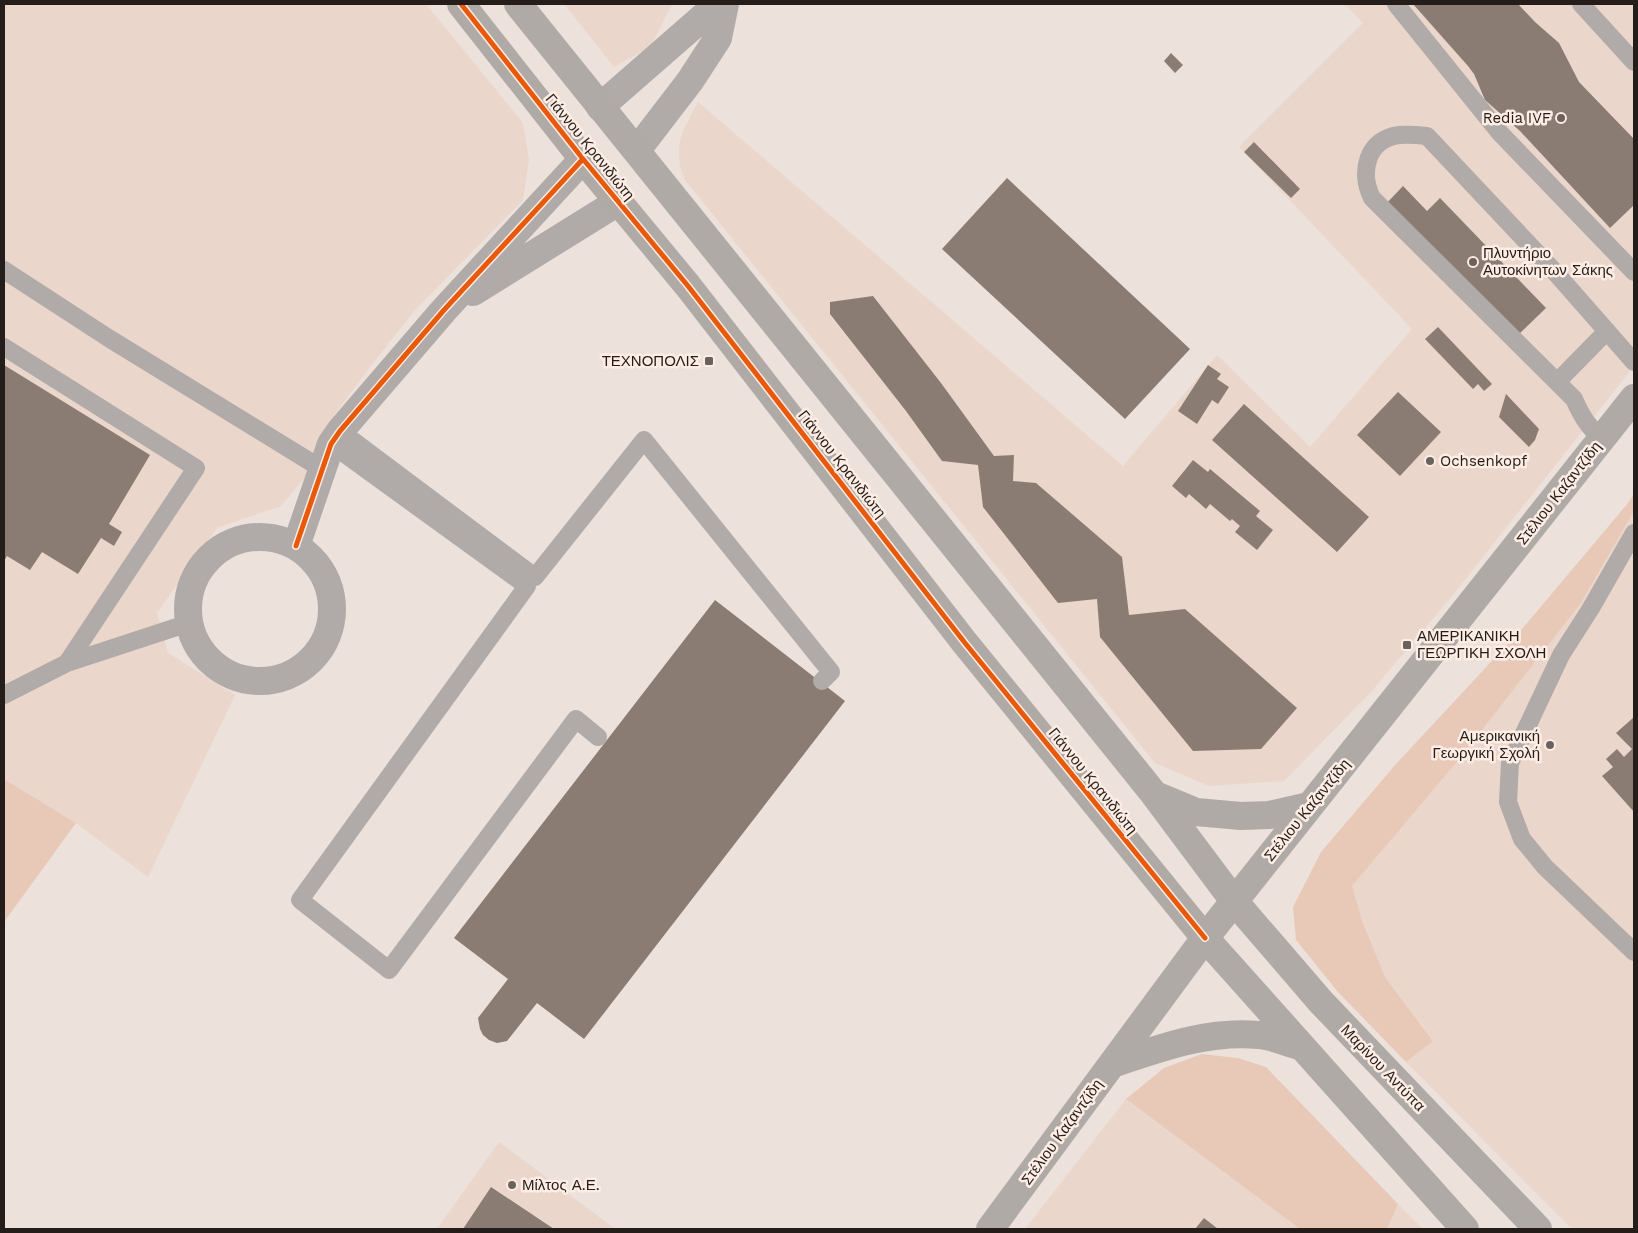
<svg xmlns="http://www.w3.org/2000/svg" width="1638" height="1233" font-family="'Work Sans',sans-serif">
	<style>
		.built { fill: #ebd6cb }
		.grass { fill: #e8c9b8 }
		.building { fill: #8a7c73 }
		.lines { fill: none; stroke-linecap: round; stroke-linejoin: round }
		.lane { stroke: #b0aba9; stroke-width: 18 }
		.street { stroke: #b0aba9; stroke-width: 28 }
		.secondary { stroke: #b0aaa7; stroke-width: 28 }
		.cycleway-casing { stroke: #fdede4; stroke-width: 8 }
		.cycleway { stroke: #e8590c; stroke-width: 5 }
		.poi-dot { fill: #6a625d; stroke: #fdede4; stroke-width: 2 }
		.labels { text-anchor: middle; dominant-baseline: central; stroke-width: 5; stroke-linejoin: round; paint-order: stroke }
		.poi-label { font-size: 15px; fill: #241d19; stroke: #fdede4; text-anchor: start }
		.street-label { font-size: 15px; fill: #241d19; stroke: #fdede4 }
	</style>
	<rect width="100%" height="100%" fill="#ece1db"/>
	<path class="built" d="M4 4H426L523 123 529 160 523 200 414 311 370 367 335 414 305 477 281 506 217 528 157 613 168 653 235 695 148 877 76 823 4 779Z
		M564 4H672L651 46 614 67Z
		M1345 4H1634V366L1456 591 1371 692 1284 781 1209 786 1155 763 685 180 680 167 679 153 680 140 684 129 698 102 1123 466 1217 355 1310 447 1412 329 1239 147 1363 23Z
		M1634 511V1229H1572L1406 1062 1433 1040 1385 977 1363 923 1352 886 1581 603Z
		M1126 1099 1300 1229H1025Z
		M499 1142 615 1229H437Z
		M1398 1204 1423 1229H1387Z"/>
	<path class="grass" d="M1634 493V511L1581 603 1460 758 1352 886 1363 923 1385 977 1433 1041 1406 1062 1338 992 1296 940 1293 907 1321 852 1396 764 1528 622 1628 503Z
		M4 779 76 823 4 922Z
		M1202 1054 1238 1058 1266 1067 1398 1204 1387 1229H1300L1126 1099 1164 1068Z"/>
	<path class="building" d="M1413 4H1518L1535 22 1559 43 1579 82 1634 139V205L1610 228 1520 131 1485 100 1474 74 1468 66Z
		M1171 53 1183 65 1175 73 1164 61Z
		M1254 142 1300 189 1291 198 1244 152Z
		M1007 178 1190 349 1125 419 942 249Z
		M1403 186 1427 211 1440 198 1546 308 1515 338 1385 205Z
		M873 296 941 383 994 456 1014 455 1013 481 1036 483 1122 557 1129 615 1185 609 1297 708 1261 749 1193 751 1100 637 1097 599 1058 603 983 507 978 465 942 461 906 411 830 314V302Z
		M1438 327 1492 384 1484 391 1478 384 1473 389 1425 339Z
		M4 365 150 455 109 524 122 532 114 546 101 538 78 574 42 552 30 570 7 556 4 561Z
		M1208 365 1221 374 1217 379 1229 387 1218 404 1212 400 1197 424 1178 411Z
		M1398 392 1441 432 1400 476 1357 435Z
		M1506 394 1539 429 1535 440 1529 447 1499 417Z
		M1244 404 1369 517 1337 552 1212 440Z
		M1193 460 1208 472 1210 469 1260 511 1256 516 1273 530 1257 550 1235 532 1240 526 1232 519 1230 521 1210 504 1206 509 1189 494 1186 498 1172 486Z
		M715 600 845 701 584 1039 537 1003 507 1041 497 1043 489 1040 483 1035 480 1029 478 1018 508 979 454 938Z
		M1634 717V812L1602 776 1613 767 1606 759 1617 749 1624 757 1632 749 1616 733Z
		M491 1187 554 1229H463Z
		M1204 1218 1218 1229H1195Z"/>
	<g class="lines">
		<path class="lane" d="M1396 4 1500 133 1634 272
			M1581 4 1634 62
			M4 270 110 339 322 469
			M4 347 196 468 67 663
			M1557 382 1607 331
			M340 431 535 577 644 440 831 672 822 681
			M1602 439C1588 427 1581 415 1574 399L1372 198C1359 172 1367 139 1399 135 1409 134 1418 135 1427 136L1554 271 1634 362
			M331 444 527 586 300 900 389 970 576 719 598 737
			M1634 533 1591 608 1561 655 1510 763 1508 802 1522 839 1545 867 1634 952
			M4 695 67 663 189 623"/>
		<path class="street" d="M600 107 718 4
			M637 150 690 81 718 38 725 4
			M473 292 618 202
			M188 609a72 72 0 1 1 144 0a72 72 0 1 1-144 0Z
			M296 546 331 444 340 431 444 310 583 159"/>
		<path class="secondary" d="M461 4 583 159 688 286 965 643 1205 938 1465 1229
			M518 4 1154 794 1234 901 1321 1002 1538 1229
			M1155 795 1196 812 1241 816 1269 815 1309 806
			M1112 1064C1160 1048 1208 1030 1259 1035 1273 1036 1287 1043 1300 1046
			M990 1229 1205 938 1634 398"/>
		<defs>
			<path id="cycleway" d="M461 4 583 159 688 286 965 643 1205 938
				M296 546 331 444 340 431 444 310 583 159"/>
		</defs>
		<use href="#cycleway" class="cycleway-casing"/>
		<use href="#cycleway" class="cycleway"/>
	</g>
	<g class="poi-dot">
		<circle cx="1561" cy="118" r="5"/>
		<circle cx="1473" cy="262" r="5"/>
		<rect x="704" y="356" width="10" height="10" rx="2.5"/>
		<circle cx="1430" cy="461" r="5"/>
		<rect x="1402" y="640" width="10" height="10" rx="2.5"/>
		<circle cx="1550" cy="745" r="5"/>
		<circle cx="512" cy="1185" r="5"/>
	</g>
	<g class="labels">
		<g class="poi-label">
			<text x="1551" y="118" text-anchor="end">Redia IVF</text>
			<text x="1483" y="253">Πλυντήριο<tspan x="1483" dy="17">Αυτοκίνητων Σάκης</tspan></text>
			<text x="699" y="361" text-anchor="end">ΤΕΧΝΟΠΟΛΙΣ</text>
			<text x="1440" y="461">Ochsenkopf</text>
			<text x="1417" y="636">ΑΜΕΡΙΚΑΝΙΚΗ<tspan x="1417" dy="17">ΓΕΩΡΓΙΚΗ ΣΧΟΛΗ</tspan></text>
			<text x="1540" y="736" text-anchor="end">Αμερικανική<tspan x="1540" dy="17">Γεωργική Σχολή</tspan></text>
			<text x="522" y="1185">Μίλτος Α.Ε.</text>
		</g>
		<g class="street-label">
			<text transform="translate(590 147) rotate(51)">Γιάννου Κρανιδιώτη</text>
			<text transform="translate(842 464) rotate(52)">Γιάννου Κρανιδιώτη</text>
			<text transform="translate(1559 493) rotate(-52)">Στέλιου Καζαντζίδη</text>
			<text transform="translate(1093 781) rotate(51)">Γιάννου Κρανιδιώτη</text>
			<text transform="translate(1307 810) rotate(-51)">Στέλιου Καζαντζίδη</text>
			<text transform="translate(1383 1068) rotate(46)">Μαρίνου Αντύπα</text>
			<text transform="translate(1062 1132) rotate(-54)">Στέλιου Καζαντζίδη</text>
		</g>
	</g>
	<rect width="1638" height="1233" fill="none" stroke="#241d19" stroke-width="10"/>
</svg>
